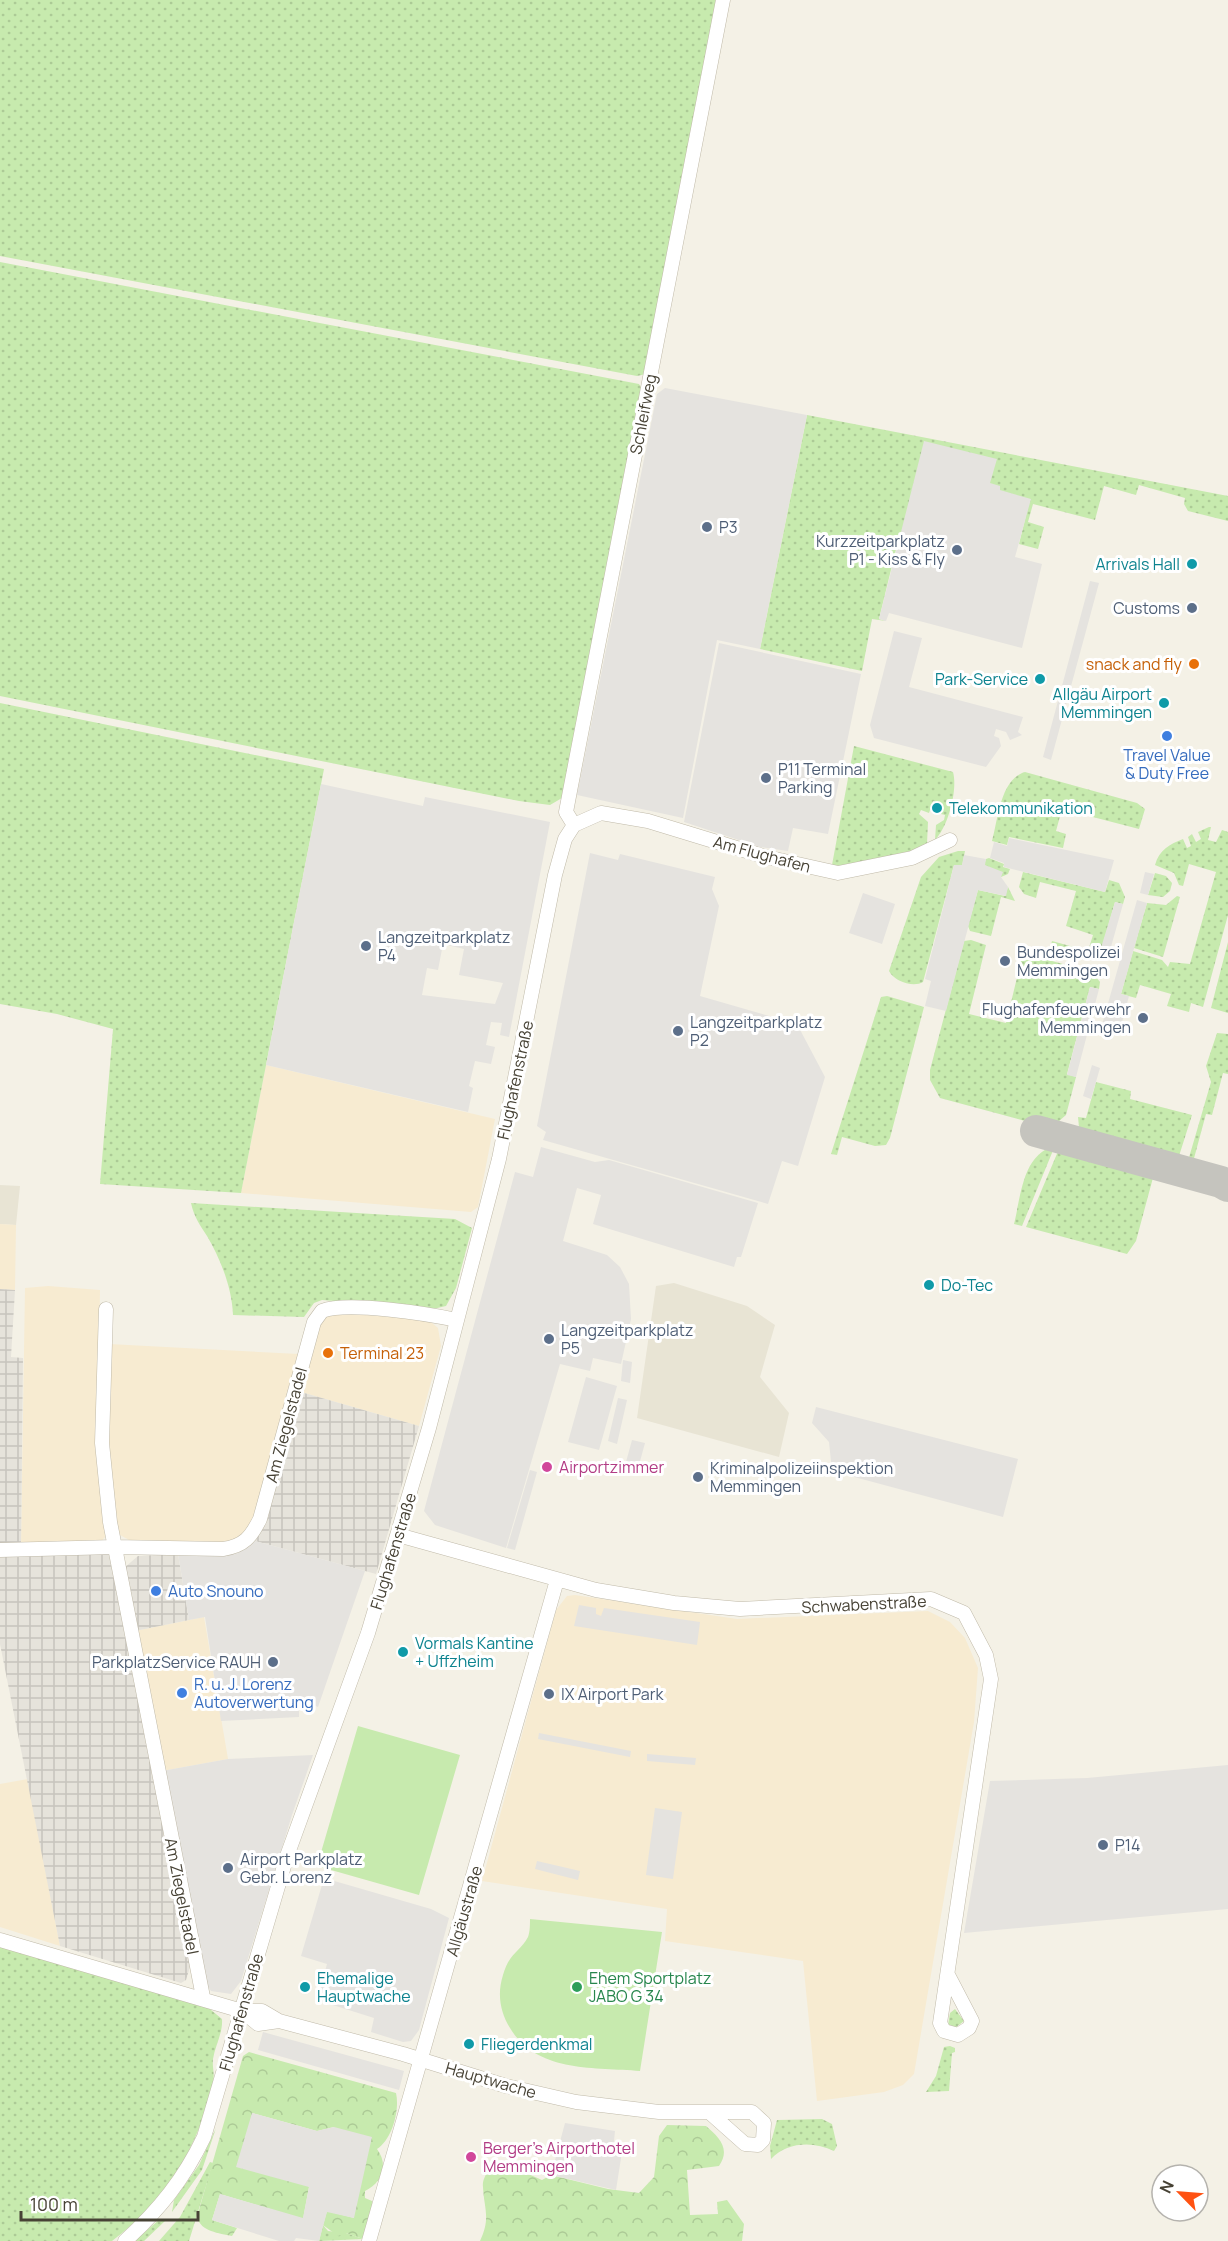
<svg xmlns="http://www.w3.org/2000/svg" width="1228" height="2241" font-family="Manrope,sans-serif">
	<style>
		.residential { fill: #e8e4d4 }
		.commercial { fill: #f7ebd1 }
		.industrial { fill: url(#industrial-grid) }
		.grass { fill: url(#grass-dots) }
		.forest { fill: url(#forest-crowns) }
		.pitch { fill: #c7eaae }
		.parking { fill: #e5e3df; fill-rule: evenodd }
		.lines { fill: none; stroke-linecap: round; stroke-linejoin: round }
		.taxiway { stroke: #c5c4be; stroke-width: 32 }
		.street-casing { stroke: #c0baa9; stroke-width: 15 }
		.street { stroke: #fff; stroke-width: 14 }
		.service-dot { fill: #5c6f8a; stroke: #fff; stroke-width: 2 }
		.culture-dot { fill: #0f9aa8; stroke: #fff; stroke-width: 2 }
		.food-dot { fill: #e8710a; stroke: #fff; stroke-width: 2 }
		.shop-dot { fill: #3f7fe0; stroke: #fff; stroke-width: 2 }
		.hotel-dot { fill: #d1479c; stroke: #fff; stroke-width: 2 }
		.leisure-dot { fill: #2e9e5b; stroke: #fff; stroke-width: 2 }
		.labels { text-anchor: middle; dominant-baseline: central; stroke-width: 6; stroke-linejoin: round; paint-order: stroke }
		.street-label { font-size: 16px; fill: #474235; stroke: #fff }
		.service-label { font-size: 16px; fill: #4e5e75; stroke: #fff; text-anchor: start }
		.culture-label { font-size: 16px; fill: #0d838f; stroke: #fff; text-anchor: start }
		.food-label { font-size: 16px; fill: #c56008; stroke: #fff; text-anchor: end }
		.shop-label { font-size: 16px; fill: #366cbe; stroke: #fff; text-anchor: start }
		.hotel-label { font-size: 16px; fill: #b23c85; stroke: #fff; text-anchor: start }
		.leisure-label { font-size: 16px; fill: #27864d; stroke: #fff; text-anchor: start }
	</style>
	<defs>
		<pattern id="industrial-grid" width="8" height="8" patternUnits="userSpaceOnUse" patternTransform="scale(1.5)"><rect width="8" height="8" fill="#e6e3db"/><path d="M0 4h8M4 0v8" fill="none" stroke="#c7c4bd"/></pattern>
		<pattern id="grass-dots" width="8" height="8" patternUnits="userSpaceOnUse" patternTransform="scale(1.5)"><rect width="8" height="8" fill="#c7eaae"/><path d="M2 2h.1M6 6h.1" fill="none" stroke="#acca96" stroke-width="1.8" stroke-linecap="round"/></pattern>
		<pattern id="forest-crowns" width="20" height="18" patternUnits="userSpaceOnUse" patternTransform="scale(1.5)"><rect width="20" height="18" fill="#c7eaae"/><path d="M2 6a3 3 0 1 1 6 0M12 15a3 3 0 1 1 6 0" fill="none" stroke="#acca96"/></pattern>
	</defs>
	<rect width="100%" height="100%" fill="#f4f1e6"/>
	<path class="residential" d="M0 1185 20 1186 16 1225 0 1224Z
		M674 1283 747 1306 775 1325 760 1377 789 1413 779 1457 637 1418 656 1286Z"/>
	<path class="commercial" d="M266 1065 495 1119 478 1207 471 1212 241 1193Z
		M0 1224 16 1225 15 1290 0 1289Z
		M48 1286 100 1290 97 1452 106 1531 105 1537 100 1543 21 1545 25 1288Z
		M336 1313 421 1319 432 1323 438 1328 441 1346 419 1426 301 1392 319 1326 324 1316Z
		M109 1344 299 1354 253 1521 243 1537 227 1544 131 1541 120 1535 116 1529 107 1454Z
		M575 1595 737 1619 928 1611 950 1622 965 1638 978 1668 974 1722 914 2074 903 2085 884 2092 817 2101 803 1961 665 1941 667 1909 482 1881 556 1610 567 1596Z
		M204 1617 228 1759 162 1771 135 1631Z
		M28 1779 60 1946 0 1927V1784Z"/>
	<path class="industrial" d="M0 1289 15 1290 11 1357 23 1358 21 1545H0Z
		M301 1392 419 1426 376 1574 255 1541 264 1522Z
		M109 1552 190 1967 186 1980 181 1983 60 1946 0 1644V1556Z
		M178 1554 189 1620 135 1631 124 1568 138 1556Z"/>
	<path class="grass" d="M0 0H719L646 374 637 376 0 256Z
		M0 262 639 384 642 389 562 798 550 805 519 801 0 696Z
		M807 415 1228 496V521L1188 511 1184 504 1185 498 1139 485 1136 495 1104 486 1095 520 1033 504 1028 522 1044 527 1038 549 1019 544 1030 499 898 541 879 619 886 621 872 619 862 671 760 649Z
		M0 703 324 769 241 1193 100 1184 113 1029 57 1014 0 1004Z
		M854 746 953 772C958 790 948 827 935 840L936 825 944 820 945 815 941 814 943 804 933 801 929 813 921 810 919 814 928 822 927 844 907 853 837 867 832 865Z
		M1025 772 1137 803 1145 809 1139 829 1062 809 1056 831 1066 834 1063 848 1009 837 1007 845 992 841C998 820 1000 779 1025 772Z
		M1209 827H1211L1208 840 1216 842 1222 830 1228 832V915L1203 1007 1191 1003 1189 1012 1167 1006 1171 994 1140 985 1136 998 1121 994 1133 951 1162 960 1168 967 1170 962 1190 964 1216 872 1189 864 1183 886 1179 885 1174 873 1155 865C1159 850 1170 844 1183 839L1187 848 1191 846 1188 837 1192 834 1196 842 1201 839 1198 832Z
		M958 851H965L962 866 954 865 923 982C913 988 894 981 889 971L921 877 939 857Z
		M989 858 1004 864 1003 867 1010 869 1008 874 1001 877 984 865 986 859Z
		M1023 872 1105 892 1109 880 1119 883 1125 897 1123 904 1115 902 1101 951 1109 954 1107 958 1096 961 1050 948 1052 941 1088 951 1093 935 1066 926 1076 891 1040 882 1036 898 1024 894 1019 887Z
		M1155 873 1166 876 1172 883 1170 891 1163 897 1148 895Z
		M1008 887 1015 901 1001 897 991 936 970 931 968 926 978 890 1005 896Z
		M1177 896 1180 897 1163 957 1134 948 1147 903 1166 905Z
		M971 940 986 945 969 1014 1006 1023 1023 953 1092 972 1100 982 1099 989 1090 987 1067 1074 1076 1077 1066 1115 1051 1128 940 1098 930 1080V1070L964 941Z
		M1228 942V1013L1211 1008Z
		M887 996 924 1007 890 1138 886 1145 875 1146 842 1137 837 1155 831 1154 881 997Z
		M1217 1033 1228 1034V1074L1223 1073 1212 1115 1206 1114 1193 1162 1188 1161 1211 1082 1206 1066Z
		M1096 1082 1131 1091 1130 1099 1192 1115 1179 1156 1085 1132 1079 1127 1078 1117 1086 1118Z
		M1051 1147 1054 1148 1022 1226 1014 1224C1021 1197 1022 1158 1051 1147Z
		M1059 1149 1154 1174 1136 1241 1127 1254 1026 1227Z
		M191 1203 455 1219 472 1228 456 1288 446 1306 433 1309 322 1300 314 1303 304 1317 233 1315C232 1288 221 1260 207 1236 200 1225 194 1217 191 1203Z
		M0 1947 205 2005 222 2019C223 2033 215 2046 213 2059 212 2067 215 2074 213 2082 200 2146 164 2202 112 2241H0Z
		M955 2009 964 2021 955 2028 948 2025 950 2013Z
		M950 2046 955 2048V2052L952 2053 949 2091 926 2092 936 2076 944 2047Z
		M822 2119 832 2124 837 2146 834 2151C813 2141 787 2142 771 2159L770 2146 777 2120Z
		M216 2128 202 2170 172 2212 174 2200 199 2165Z
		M210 2162 213 2163 189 2241H159L180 2217Z
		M159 2220 165 2221 144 2241H134Z
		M323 2225 328 2231 346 2233 363 2239 319 2241Z"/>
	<path class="forest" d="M249 2052 396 2093C400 2110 392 2140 377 2149 389 2165 382 2183 365 2191V2198L372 2201 374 2213 363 2239 346 2233 338 2236 323 2225 327 2211 354 2218 334 2127 317 2131 252 2113 309 2187 303 2219 220 2194 212 2220 237 2228 232 2236C219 2233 201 2232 197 2217L243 2056Z
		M667 2125 706 2126C719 2137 731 2149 719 2166L687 2170 690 2215 718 2214 717 2202 727 2200 744 2224 742 2241H480C491 2218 484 2209 483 2187 482 2181 486 2174 489 2169L519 2170 542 2180 551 2175 608 2189 639 2193 654 2177 659 2136Z"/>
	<path class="pitch" d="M358 1726 460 1755 419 1895 317 1866Z
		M530 1919 662 1932 640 2071C594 2067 537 2073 510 2028 500 2012 497 1994 503 1975 509 1953 520 1952 528 1937 530 1932 530 1924 530 1919Z"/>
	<path class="parking" d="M665 388 807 415 760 649 717 640 683 818 577 795 657 394Z
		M924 441 997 459 990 483 1000 486V490L1031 499 1015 557 1042 564 1022 648 889 613 886 621 879 619Z
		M1090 581 1099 583 1051 760 1043 757Z
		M894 631 922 638 909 687 1023 717 1018 732 1022 735 1010 740 1006 732 996 729 994 736 999 738 1001 746 986 767 874 738 870 725Z
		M719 643 861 674 828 834 793 828 788 851 760 847 684 822Z
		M321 784 423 806 425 797 550 822 509 1037 500 1035 502 1023 491 1022 486 1045 495 1047 491 1064 475 1061 469 1086 473 1088 468 1112 266 1065ZM443 944 464 949 459 975 503 983 495 1004 422 995 427 968 438 970Z
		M1009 838 1114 860 1105 892 1004 867V863L990 858 994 842 1007 846Z
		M590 853 618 860 620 854 715 877 712 889 719 906 700 996 797 1024 825 1077 798 1166 782 1161 768 1204 543 1140 546 1132 537 1126Z
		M964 855 986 859 985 865 1003 872 1001 877 1008 887 1006 896 978 890 946 1011 925 1006 931 981 925 979 954 865H962Z
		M1145 872 1154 874 1148 895 1140 893Z
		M863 893 895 904 882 944 849 933Z
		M1137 900 1147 903 1121 994 1129 996 1120 1030 1102 1025Z
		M1115 902 1123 904 1109 954 1100 951Z
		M1090 987 1099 989 1076 1077 1067 1075Z
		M1092 1065 1100 1068 1091 1099 1083 1096Z
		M541 1147 595 1162 609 1160 758 1203 741 1257H737L734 1267 593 1224 601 1195 577 1188 563 1241 607 1255 620 1267 629 1284 631 1319 621 1364 593 1358 590 1371 560 1364 506 1548 435 1525 424 1511 515 1172 533 1177Z
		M623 1360 632 1362 630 1383 621 1381Z
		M586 1377 617 1386 599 1450 568 1442Z
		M618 1398 627 1400 617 1444 608 1441Z
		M816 1407 1018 1459 1003 1517 832 1471 829 1442 812 1423Z
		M632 1440 645 1443 639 1465 626 1462Z
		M530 1470 537 1472 515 1550 507 1548Z
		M255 1541 365 1571 318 1707 311 1704H299V1717L221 1721 205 1617 189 1620 178 1554H235L249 1547Z
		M579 1605 596 1608V1614L601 1616 604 1608 700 1622 697 1645 574 1626Z
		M539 1733 631 1751 630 1757 538 1739Z
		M647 1754 696 1758 695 1765 647 1761Z
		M313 1755 292 1815 241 1981 231 1994 211 1991 208 1987 162 1771 228 1759Z
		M1228 1765V1909L964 1933 990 1781 1087 1778Z
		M655 1808 682 1812 673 1879 646 1875Z
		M537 1861 580 1871 578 1880 535 1869Z
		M324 1878 431 1909 449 1918 419 2030 411 2041 403 2042 371 2032 374 2018 317 2000 327 1964 301 1956Z
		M263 2032 404 2071 399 2090 258 2050Z
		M252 2113 317 2131 334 2127 372 2137 354 2218 327 2212 319 2241 296 2238 294 2241H279L212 2220 220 2194 303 2218 309 2187 236 2167Z
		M565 2123 615 2131 613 2151 622 2152 616 2190 551 2175Z"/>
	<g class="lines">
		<path class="taxiway" d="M1036 1131 1221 1182 1228 1186"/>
		<defs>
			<path id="street" d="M574 825 566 812 570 791 723 0
				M106 1309 102 1443 110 1522 203 1997
				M398 1535 596 1590 674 1603 740 1609 931 1599 964 1613 986 1655 991 1679 940 2023 944 2031 958 2035 969 2028 972 2021 948 1975
				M0 1550 114 1547 223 1549C244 1546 251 1537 260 1519L314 1322 322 1311C348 1301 428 1314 457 1320
				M0 1940 242 2011H262L279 2021 403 2054 506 2086 576 2102 659 2112H752L764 2123 763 2140 758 2145 745 2144 709 2112
				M242 2011 258 2024 279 2021
				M125 2241C159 2210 184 2179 204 2137L287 1856 368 1633 429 1428 499 1159 555 875 565 839 574 825 601 813 648 821 766 857 838 873 912 858 950 840
				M369 2241 557 1580"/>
		</defs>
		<use href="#street" class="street-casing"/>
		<use href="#street" class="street"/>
	</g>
	<g class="service-dot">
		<circle cx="707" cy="527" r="6"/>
		<circle cx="957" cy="550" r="6"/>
		<circle cx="1192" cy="608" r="6"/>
		<circle cx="766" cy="778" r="6"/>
		<circle cx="366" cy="946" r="6"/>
		<circle cx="1005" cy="961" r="6"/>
		<circle cx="1143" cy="1018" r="6"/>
		<circle cx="678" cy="1031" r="6"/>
		<circle cx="549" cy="1339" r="6"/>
		<circle cx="698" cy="1477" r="6"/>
		<circle cx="273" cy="1662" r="6"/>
		<circle cx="549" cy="1694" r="6"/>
		<circle cx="1103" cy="1845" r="6"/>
		<circle cx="228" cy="1868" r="6"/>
	</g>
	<g class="culture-dot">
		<circle cx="1192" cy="564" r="6"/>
		<circle cx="1040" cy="679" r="6"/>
		<circle cx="1164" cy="703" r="6"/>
		<circle cx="937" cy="808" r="6"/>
		<circle cx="929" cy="1285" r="6"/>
		<circle cx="403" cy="1652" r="6"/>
		<circle cx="305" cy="1987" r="6"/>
		<circle cx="469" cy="2044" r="6"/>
	</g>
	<g class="food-dot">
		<circle cx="1194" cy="664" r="6"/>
		<circle cx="328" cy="1353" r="6"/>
	</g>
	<g class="shop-dot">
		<circle cx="1167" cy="736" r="6"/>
		<circle cx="156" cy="1591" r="6"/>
		<circle cx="182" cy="1693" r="6"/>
	</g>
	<g class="hotel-dot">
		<circle cx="547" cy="1467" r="6"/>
		<circle cx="471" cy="2157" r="6"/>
	</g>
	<circle class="leisure-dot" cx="577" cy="1987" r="6"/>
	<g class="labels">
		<g class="street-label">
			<text transform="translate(643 414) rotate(-79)">Schleifweg</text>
			<text transform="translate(762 854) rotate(15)">Am Flughafen</text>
			<text transform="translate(515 1080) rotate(-78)">Flughafenstraße</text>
			<text transform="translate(286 1425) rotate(-75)">Am Ziegelstadel</text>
			<text transform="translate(393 1551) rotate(-73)">Flughafenstraße</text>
			<text transform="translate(864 1604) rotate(-3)">Schwabenstraße</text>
			<text transform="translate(182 1896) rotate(79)">Am Ziegelstadel</text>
			<text transform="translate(464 1911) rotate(-74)">Allgäustraße</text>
			<text transform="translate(241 2012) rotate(-74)">Flughafenstraße</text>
			<text transform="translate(491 2080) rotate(16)">Hauptwache</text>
		</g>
		<g class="service-label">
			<text x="719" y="527">P3</text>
			<text x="945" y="541" text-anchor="end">Kurzzeitparkplatz<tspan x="945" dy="18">P1 - Kiss &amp; Fly</tspan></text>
			<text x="1180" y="608" text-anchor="end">Customs</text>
			<text x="778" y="769">P11 Terminal<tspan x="778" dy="18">Parking</tspan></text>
			<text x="378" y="937">Langzeitparkplatz<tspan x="378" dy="18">P4</tspan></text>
			<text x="1017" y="952">Bundespolizei<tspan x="1017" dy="18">Memmingen</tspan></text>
			<text x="1131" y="1009" text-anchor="end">Flughafenfeuerwehr<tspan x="1131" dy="18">Memmingen</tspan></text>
			<text x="690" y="1022">Langzeitparkplatz<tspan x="690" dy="18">P2</tspan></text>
			<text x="561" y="1330">Langzeitparkplatz<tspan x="561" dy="18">P5</tspan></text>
			<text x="710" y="1468">Kriminalpolizeiinspektion<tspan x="710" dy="18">Memmingen</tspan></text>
			<text x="261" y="1662" text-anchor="end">ParkplatzService RAUH</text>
			<text x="561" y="1694">IX Airport Park</text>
			<text x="1115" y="1845">P14</text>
			<text x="240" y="1859">Airport Parkplatz<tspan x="240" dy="18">Gebr. Lorenz</tspan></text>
		</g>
		<g class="culture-label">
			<text x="1180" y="564" text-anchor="end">Arrivals Hall</text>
			<text x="1028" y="679" text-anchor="end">Park-Service</text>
			<text x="1152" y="694" text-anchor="end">Allgäu Airport<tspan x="1152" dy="18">Memmingen</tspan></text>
			<text x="949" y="808">Telekommunikation</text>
			<text x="941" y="1285">Do-Tec</text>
			<text x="415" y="1643">Vormals Kantine<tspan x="415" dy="18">+ Uffzheim</tspan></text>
			<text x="317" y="1978">Ehemalige<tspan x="317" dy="18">Hauptwache</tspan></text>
			<text x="481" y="2044">Fliegerdenkmal</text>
		</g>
		<g class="food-label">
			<text x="1182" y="664">snack and fly</text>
			<text x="340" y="1353" text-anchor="start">Terminal 23</text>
		</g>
		<g class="shop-label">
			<text x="1167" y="755" text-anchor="middle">Travel Value<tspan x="1167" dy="18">&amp; Duty Free</tspan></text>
			<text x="168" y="1591">Auto Snouno</text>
			<text x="194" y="1684">R. u. J. Lorenz<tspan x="194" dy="18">Autoverwertung</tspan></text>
		</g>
		<g class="hotel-label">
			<text x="559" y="1467">Airportzimmer</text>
			<text x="483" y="2148">Berger’s Airporthotel<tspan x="483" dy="18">Memmingen</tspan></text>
		</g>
		<g class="leisure-label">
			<text x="589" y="1978">Ehem Sportplatz<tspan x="589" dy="18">JABO G 34</tspan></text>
		</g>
	</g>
	<g transform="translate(1180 2193) rotate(295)"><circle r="28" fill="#ffffff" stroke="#b5b3ae" stroke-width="1.5"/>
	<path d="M0-4.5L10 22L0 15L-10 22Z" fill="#ff5212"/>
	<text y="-9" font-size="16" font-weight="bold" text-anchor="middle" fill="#474235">N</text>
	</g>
	<path d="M21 2211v9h177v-9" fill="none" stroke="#474235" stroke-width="3"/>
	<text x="30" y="2211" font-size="18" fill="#474235" stroke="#ffffff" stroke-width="4.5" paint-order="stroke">100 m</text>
</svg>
